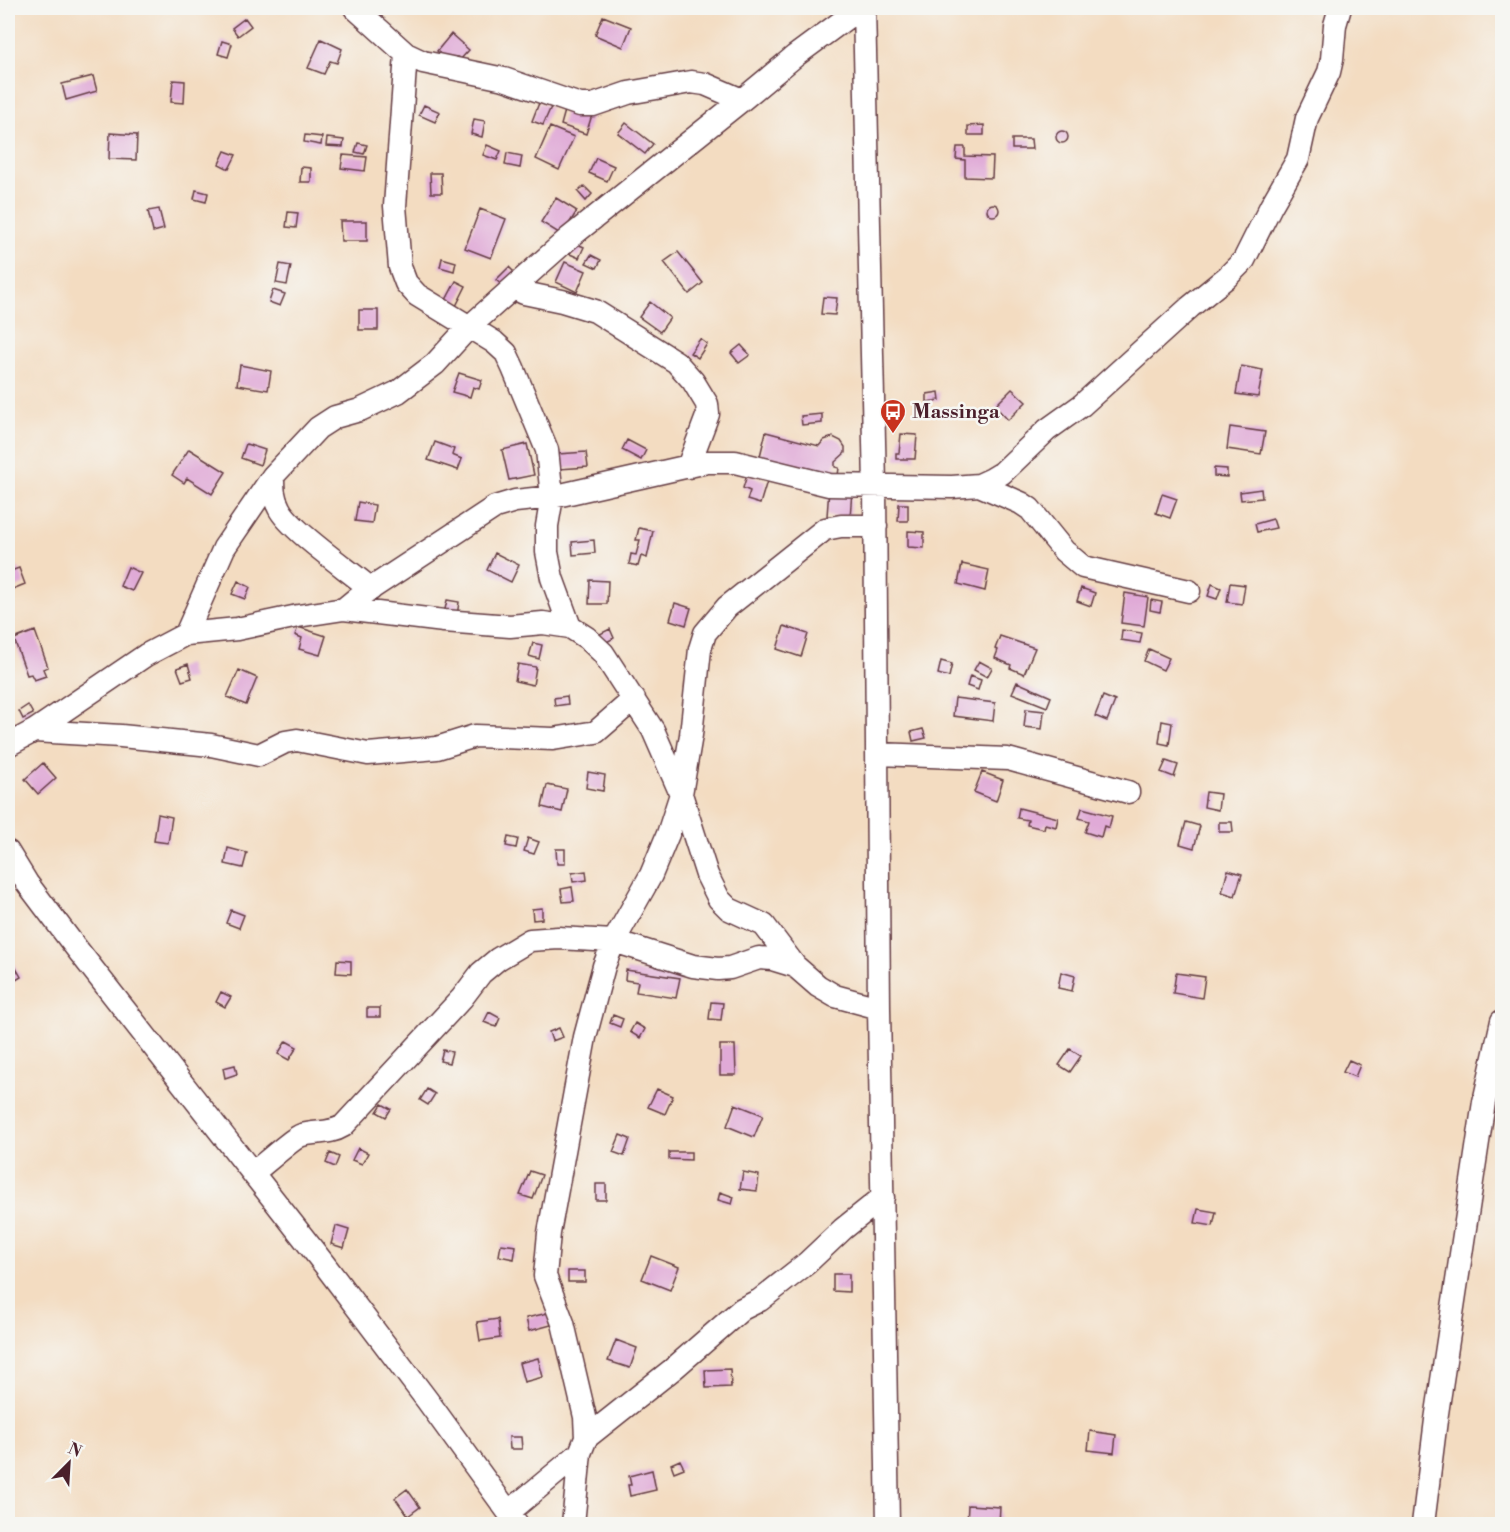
<svg xmlns="http://www.w3.org/2000/svg" width="1510" height="1532" font-family="'Libre Bodoni',serif">
	<style>
		.building { fill: #e0aad7 }
		.lines { fill: none; stroke-linecap: round; stroke-linejoin: round }
		.minor-casing { stroke: #633b42; stroke-width: 25 }
		.minor { stroke: #fff; stroke-width: 22 }
		.labels { text-anchor: middle; dominant-baseline: central; stroke-width: 5; stroke-linejoin: round; paint-order: stroke }
		.poi-label { font-size: 20px; font-weight: bold; fill: #4a1f2b; stroke: #f6f6f2; text-anchor: start }
	</style>
	<rect width="100%" height="100%" fill="#f6f6f2"/>
	<filter id="ink" filterUnits="userSpaceOnUse"><feTurbulence type="fractalNoise" baseFrequency=".0167" numOctaves="2"/><feDisplacementMap in="SourceGraphic" scale="12" xChannelSelector="R" yChannelSelector="G"/><feConvolveMatrix kernelMatrix="1 2 1 2 8 2 1 2 1" color-interpolation-filters="sRGB"/></filter>
	<filter id="wash" filterUnits="userSpaceOnUse"><feTurbulence type="fractalNoise" baseFrequency=".008" numOctaves="4" result="noise"/><feDisplacementMap in="SourceGraphic" scale="24" xChannelSelector="R" yChannelSelector="G"/><feGaussianBlur stdDeviation="1.35" result="paint"/><feColorMatrix in="noise" values="0 0 0 0 0 0 0 0 0 0 0 0 0 0 0 0 0 1.4 0 .05"/><feComposite in="paint" operator="in"/></filter>
	<g filter="url(#wash)">
		<rect width="100%" height="100%" fill="#f3dcc1"/>
		<g id="blocks">
			<path class="building" d="M603 16 631 27 623 47 595 35Z
				M245 18 251 26 238 36 232 28Z
				M451 34 469 50 460 60 457 57 451 63 437 51Z
				M321 39 342 49 337 63 330 61 324 74 308 68Z
				M222 41 232 44 228 57 218 54Z
				M93 76 97 91 66 100 62 84Z
				M173 80 185 81 184 103 171 102Z
				M539 103 551 107 543 125 532 121Z
				M424 105 440 112 435 122 419 115Z
				M566 107 592 115 586 134 561 125Z
				M474 119 485 121 482 137 471 134Z
				M626 123 653 144 645 154 618 133Z
				M984 125V135H968V126Z
				M550 127 574 137 559 170 536 159Z
				M1056 137a6 6 0 1 1 12 0a6 6 0 1 1-12 0Z
				M110 133 137 135 136 160 109 159Z
				M305 135 322 137 321 145 304 142Z
				M327 138 344 140 343 147 326 146Z
				M1012 139H1031L1032 149H1012Z
				M358 143 367 145 364 154 355 152Z
				M487 145 501 151 497 160 483 155Z
				M957 147H965V156L993 157 992 178 965 177V160L956 159Z
				M225 151 236 155 229 169 219 164Z
				M507 153 522 156 520 168 505 165Z
				M343 155 367 157 365 171 341 168Z
				M596 158 614 166 607 181 589 173Z
				M301 167 311 168V182H300Z
				M430 173H441L442 193H431Z
				M584 186 592 194 586 201 578 192Z
				M196 190 208 193 206 202 194 199Z
				M556 198 577 211 562 235 541 222Z
				M987 210a6 6 0 1 1 12 0a6 6 0 1 1-12 0Z
				M159 209 164 229 153 232 148 211Z
				M480 209 506 219 491 258 465 248Z
				M288 212 298 213 296 228 286 227Z
				M340 221H367V241H341Z
				M575 243 584 247 579 258 570 254Z
				M678 252 703 283 689 294 664 262Z
				M591 255 601 260 597 268 586 263Z
				M442 258 456 262 454 271 440 267Z
				M565 262 586 271 577 292 556 282Z
				M280 264 291 266 287 285 276 283Z
				M509 267 516 274 504 287 496 280Z
				M456 281 466 286 456 306 446 300Z
				M273 290 285 294 280 306 269 302Z
				M823 297 837 298 835 315 821 314Z
				M650 302 670 318 660 332 639 317Z
				M359 310H378V330H359Z
				M700 339 707 344 698 358 690 353Z
				M741 345 750 355 739 363 731 353Z
				M240 365 271 371 268 390 237 385Z
				M1241 366 1263 370 1258 397 1236 394Z
				M459 373 482 380 479 389 473 387 470 397 452 392Z
				M1012 389 1026 402 1008 420 995 406Z
				M939 392 940 400 927 402V394Z
				M822 414V423L802 425 801 416Z
				M1230 427 1265 432 1261 454 1227 449Z
				M766 432 819 446 824 440 833 437 841 441 845 447V453L835 462V467L839 468 837 482 758 464Z
				M901 434 917 435 915 459H896V453H899Z
				M627 440 646 450 641 460 622 450Z
				M435 442 454 449 452 455 462 459 458 470 428 460Z
				M246 444 265 450 260 465 241 458Z
				M527 444 534 475 509 480 502 450Z
				M189 449 226 472 212 494 187 478 184 483 172 475Z
				M586 452 588 467 559 469 558 454Z
				M1214 468 1227 469V477L1214 476Z
				M747 475 767 481 760 504 747 500 750 491 743 488Z
				M829 489 852 491 850 518 827 516Z
				M1261 489 1262 498 1241 500 1240 492Z
				M1162 494 1177 499 1170 518 1156 513Z
				M358 502 375 505 372 523 355 521Z
				M899 504H908V521H898Z
				M1273 519 1276 528 1257 532 1255 524Z
				M639 528 653 531 647 558 641 556 638 566 629 564 631 554 636 555 640 540H636Z
				M908 531 924 532V548L908 547Z
				M594 540 595 553 573 555 572 542Z
				M495 553 519 565 511 582 487 570Z
				M962 564 989 570 985 591 958 584Z
				M128 567 141 573 132 591 120 586Z
				M19 568 25 584 8 591V572Z
				M590 580 608 581 607 604H589Z
				M238 581 250 587 245 599 232 594Z
				M1230 583 1245 585 1242 604 1227 602Z
				M1212 584 1221 588 1217 599 1208 596Z
				M1081 588 1095 593 1091 606 1077 601Z
				M1125 593 1148 597 1144 626 1121 623Z
				M447 600 459 602 457 616 444 614Z
				M1151 600 1162 602 1160 612 1150 610Z
				M675 603 691 608 686 625 670 620Z
				M784 626 808 634 801 657 777 649Z
				M298 627 326 636 320 655 299 649 302 638 295 635Z
				M610 629 614 638 605 643 600 634Z
				M1122 630 1142 633 1140 643 1121 640Z
				M35 631 48 667 43 669 46 676 34 680 31 674 27 675 14 639Z
				M1000 636 1035 648 1024 674 1010 668 1011 665 995 658 998 650 995 649Z
				M533 643 542 645 539 659 529 656Z
				M1149 649 1169 658 1163 670 1144 661Z
				M941 661 952 664 949 677 938 674Z
				M979 661 992 668 987 677 974 670Z
				M188 664 192 678 182 681 177 668Z
				M518 664 536 667 533 685 515 681Z
				M239 670 257 678 246 705 227 697Z
				M970 676 981 680 978 690 967 686Z
				M1017 682 1051 697 1047 707 1012 693Z
				M567 696 568 704 555 706 554 698Z
				M1103 696 1115 701 1107 721 1095 716Z
				M955 698 995 703 993 721 953 716Z
				M28 705 33 714 23 719 19 711Z
				M1026 709 1044 711 1042 729 1024 727Z
				M1162 721 1172 723 1169 745 1159 743Z
				M923 729 926 738 913 741 911 732Z
				M1166 761 1178 765 1174 777 1161 772Z
				M43 763 56 778 38 794 25 779Z
				M588 772 605 775 603 791 586 788Z
				M982 772 1003 780 996 801 974 792Z
				M547 785 567 789 562 812 542 807Z
				M1206 792 1220 794 1218 810 1204 807Z
				M1019 808 1058 818 1056 827 1045 824 1044 829 1027 825 1028 820 1017 818Z
				M1082 808 1112 816 1109 828 1104 826 1101 837 1085 832 1089 821 1079 818Z
				M158 814 172 817 168 843 154 841Z
				M1186 822 1200 826 1194 848 1180 844Z
				M1219 822H1232L1233 832H1219Z
				M508 837 518 839 516 848 506 846Z
				M528 838 539 842 534 854 524 851Z
				M228 848 247 853 243 868 225 864Z
				M556 849H565V864H557Z
				M1228 870 1242 874 1235 896 1222 892Z
				M586 871 587 880 573 882 572 873Z
				M572 887 574 901 563 902 561 889Z
				M542 908V919L533 920 532 909Z
				M231 910 244 915 239 928 226 923Z
				M337 960 351 961V974L336 973Z
				M12 961 21 977 8 985V964Z
				M626 970 680 978 676 998 636 992 638 982 625 980Z
				M1061 972 1075 976 1072 991 1058 988Z
				M1176 973 1205 977 1202 998 1173 993Z
				M221 992 231 997 225 1007 216 1002Z
				M711 1002 723 1003 721 1020 709 1019Z
				M367 1008H380V1017H367Z
				M489 1012 500 1018 496 1027 484 1022Z
				M613 1015 623 1019 620 1027 610 1023Z
				M635 1023 645 1029 640 1038 630 1032Z
				M559 1028 563 1037 552 1041 549 1032Z
				M286 1041 297 1047 289 1060 278 1054Z
				M720 1045H735L736 1075H720Z
				M1070 1049 1081 1056 1070 1072 1059 1065Z
				M443 1050 452 1052 449 1063 440 1061Z
				M1349 1060 1360 1065 1355 1077 1343 1072Z
				M235 1065 237 1074 225 1078 223 1068Z
				M427 1089 435 1094 428 1105 420 1100Z
				M657 1089 673 1096 665 1114 648 1107Z
				M382 1104 391 1109 386 1117 377 1112Z
				M735 1104 763 1115 754 1137 727 1126Z
				M620 1135 630 1139 624 1156 613 1152Z
				M358 1148 368 1153 362 1164 352 1160Z
				M669 1152H691V1160L669 1159Z
				M330 1153 339 1157 335 1167 326 1163Z
				M530 1171 542 1175 533 1199 520 1195Z
				M743 1172 759 1175 757 1191 740 1189Z
				M596 1184H606V1200H596Z
				M720 1192 734 1197 732 1204 718 1200Z
				M1198 1209 1216 1212 1213 1226 1195 1223Z
				M336 1226 349 1230 344 1248 331 1244Z
				M501 1244 516 1246 514 1259 499 1256Z
				M651 1256 679 1267 670 1290 642 1279Z
				M568 1271H585V1282H568Z
				M833 1274H849V1292L833 1291Z
				M548 1313 551 1325 529 1331 526 1318Z
				M498 1319 500 1338 480 1341 477 1322Z
				M616 1340 637 1348 630 1368 608 1361Z
				M538 1358 543 1377 524 1382 519 1363Z
				M730 1369 731 1387 706 1388 705 1370Z
				M1090 1431 1116 1435 1114 1453 1088 1450Z
				M509 1437H521L522 1449H510Z
				M680 1460 684 1468 674 1472 671 1464Z
				M652 1470 656 1490 630 1496 628 1485H631L629 1476Z
				M407 1489 420 1507 408 1516 395 1498Z
				M968 1505 1000 1507 999 1524H967Z"/>
		</g>
	</g>
	<g filter="url(#ink)">
		<use href="#blocks" fill-opacity="0" stroke="#633b42" stroke-width="1.5"/>
		<g class="lines">
			<defs>
				<path id="minor" d="M355 8 406 54 423 62 504 79 580 105H593L628 93 691 82 705 84 742 100
					M864 8 875 485 879 1008 888 1524
					M406 54 395 206 400 267 406 283 417 295 494 342 506 353 513 368 547 450 552 497 547 526V552L552 578 570 627
					M514 288 524 293 562 301 595 311 676 362 693 381 707 404 708 414 688 467
					M979 485 1021 503 1030 509 1064 551 1083 567 1189 591
					M371 589C350 571 289 529 279 508 273 497 273 487 273 476L318 428 335 417 360 410 398 392 435 364 468 328 569 238 742 100 795 56 860 8
					M344 609 361 595 495 507 515 501 552 497 707 462H735L829 485 952 487 979 485 992 479 1002 473 1047 430 1082 405 1190 307 1227 277 1244 260 1271 206 1298 159 1307 118 1329 72 1332 59 1335 25 1340 8
					M186 634 224 548 273 476
					M34 731 121 736 211 745 259 755 285 742 297 740 368 754 437 748 475 736 553 739 596 732 634 699
					M8 745 34 731 146 655 186 634 237 629 298 616 344 609 444 621 510 626 543 623 570 627 587 638 603 653 653 730 681 794 707 875 719 899 729 909 764 925 795 966 818 986 835 996 879 1008
					M878 754 1008 759 1128 792
					M8 852 27 883 70 940 324 1264 427 1400 517 1524
					M253 1173C262 1166 294 1137 302 1135 317 1131 330 1134 343 1126L462 998 481 973 498 959 530 940 558 938 614 941 693 966 718 969 730 968 759 958 772 959 795 966
					M586 1438 673 1369 742 1309 760 1300 807 1263 843 1229 883 1197
					M509 1512 580 1453
					M573 1524 580 1453 586 1438 585 1417 563 1323 545 1276 549 1233 585 1037 604 966 614 941 651 875 668 834 681 794 691 735 700 649 705 633 727 607 825 529 841 526H876
					M1423 1524 1436 1420 1484 1102 1502 1021"/>
			</defs>
			<use href="#minor" class="minor-casing"/>
			<use href="#minor" class="minor"/>
		</g>
	</g>
	<defs>
		<symbol id="bus-pin" viewBox="-11 -11 22 30"><path d="M0 17L-7.5 6A9.5 9.5 0 1 1 7.5 6Z" fill="#c8321e" stroke="#f6f6f2"/><path d="M-5-6H5V4H4V6H2V4H-2V6H-4V4H-5ZM-3.5-4V0h7V-4ZM-3.5 1.2v1.5H-2V1.2ZM2 1.2v1.5H3.5V1.2Z" fill="#fff"/></symbol>
	</defs>
	<g fill-rule="evenodd">
		<use href="#bus-pin" x="878" y="397" width="30" height="40"/>
	</g>
	<g class="labels">
		<g class="poi-label">
			<text x="912" y="412">Massinga</text>
		</g>
	</g>
	<rect width="1510" height="1532" fill="none" stroke="#f6f6f2" stroke-width="30"/>
	<g transform="translate(69 1463) rotate(24)" stroke="#f6f6f2" stroke-width="4.5" paint-order="stroke">
	<path d="M0-4.5L10 22L0 15L-10 22Z" fill="#4a1f2b"/>
	<text y="-9" font-size="16" font-weight="bold" text-anchor="middle" fill="#4a1f2b">N</text>
	</g>
</svg>
